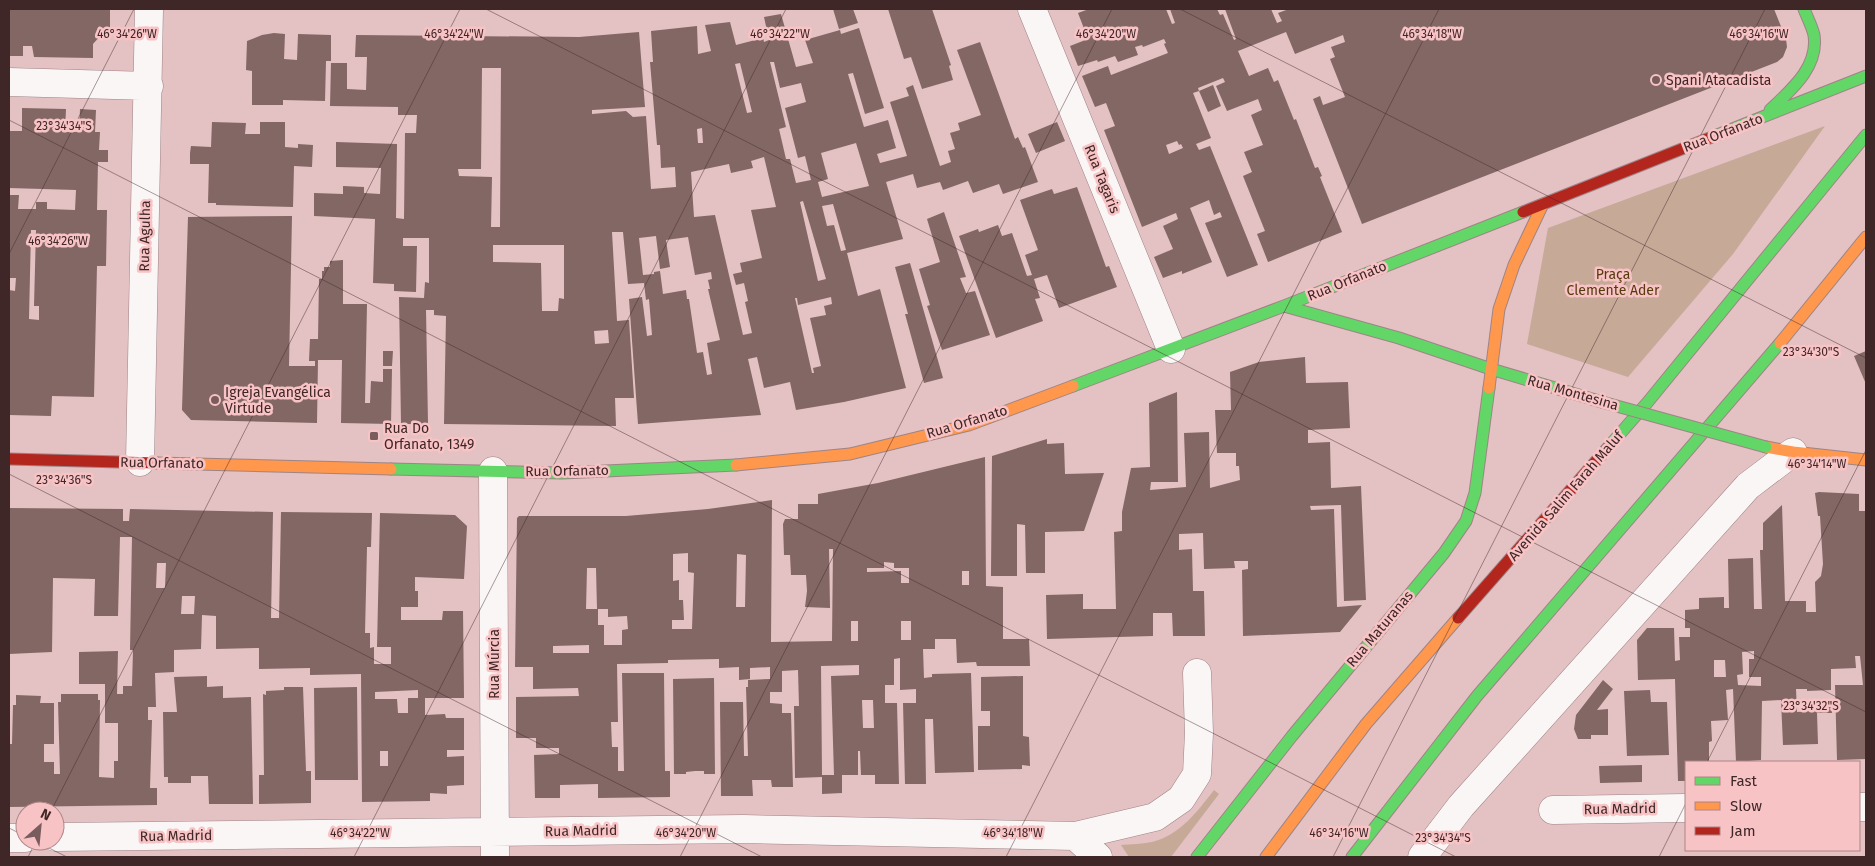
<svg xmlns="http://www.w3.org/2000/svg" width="1875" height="866" font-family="'Fira Sans',sans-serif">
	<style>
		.green { fill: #c7a997 }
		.building { fill: #826765; fill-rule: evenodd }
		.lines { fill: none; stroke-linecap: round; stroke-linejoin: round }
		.street-casing { stroke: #9e8486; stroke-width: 29 }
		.fast-casing { stroke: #9e8486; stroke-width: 13 }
		.slow-casing { stroke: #9e8486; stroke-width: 13 }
		.jam-casing { stroke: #9e8486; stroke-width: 13 }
		.street { stroke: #fbf6f6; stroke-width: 28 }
		.fast { stroke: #63d668; stroke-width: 11 }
		.slow { stroke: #ff974d; stroke-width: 11 }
		.jam { stroke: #b3261e; stroke-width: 11 }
		.fast-bridge-casing { stroke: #9e8486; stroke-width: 13; stroke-linecap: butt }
		.fast-bridge { stroke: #63d668; stroke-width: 11 }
		.ticks { fill: none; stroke: #3f2627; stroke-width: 1; stroke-opacity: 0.45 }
		.poi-dot { fill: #795c5d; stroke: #f8c3c5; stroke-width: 2 }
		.labels { text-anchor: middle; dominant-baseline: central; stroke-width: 5; stroke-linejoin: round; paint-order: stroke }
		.poi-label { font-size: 14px; fill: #3f2627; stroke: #f8c3c5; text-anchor: start }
		.street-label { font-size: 14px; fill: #3f2627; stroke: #f8c3c5 }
		.park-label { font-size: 14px; fill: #553a0d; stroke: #f8c3c5 }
		.ticks-label { font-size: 12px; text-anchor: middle; fill: #3f2627; stroke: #f8c3c5; stroke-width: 5; stroke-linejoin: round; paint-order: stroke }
	</style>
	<rect width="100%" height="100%" fill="#e4c1c2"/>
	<path class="green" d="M1825 126 1733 254 1628 377 1527 344 1548 228Z
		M1214 790 1219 794 1171 857H1129L1121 845C1131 844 1142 844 1152 842 1180 835 1197 812 1214 790Z"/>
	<path class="building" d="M9 9H110V35H101L93 44V58L34 57 32 46H23V56H9Z
		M833 9H853L858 23 839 29Z
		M888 9H932L951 65 949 66 953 80 922 89 911 57 904 59Z
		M1089 9H1166L1172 24 1175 23 1170 9H1217L1220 15 1223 14 1234 40 1236 39 1225 9H1271L1277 23 1282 21 1278 13 1289 9H1774L1786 39 1787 47 1783 57 1777 62 1362 224 1313 99 1320 96 1323 105 1345 97 1330 59 1335 57 1331 47 1345 42 1343 35 1295 54 1286 32 1238 51 1249 76 1268 68 1274 82 1278 80 1294 120 1296 119 1315 168 1318 167 1322 176 1320 177 1342 232 1268 262 1257 234 1265 231 1243 176 1252 172 1244 152 1263 145 1251 115 1262 110 1258 99 1227 111 1216 86 1225 82 1223 78 1198 88 1199 91 1193 93 1211 138 1196 144 1199 150 1210 146 1258 265 1227 277 1205 223 1222 217 1220 212 1214 215 1209 200 1190 208 1212 262 1182 274V271L1163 278 1154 257 1173 249 1163 226 1178 219 1176 213 1142 227 1104 130 1115 126 1106 103 1095 107 1082 76 1108 66 1111 75 1168 53 1164 44 1166 43 1164 39 1143 47 1142 45 1135 47 1138 55 1118 62 1115 56 1098 62 1097 60 1078 66 1070 46 1088 39 1078 13ZM1177 141 1179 145 1181 144 1183 148 1169 154 1166 145Z
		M781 14 796 67 813 63 805 40 840 30 841 34 859 28 884 108 865 114 853 73 848 74 864 127 888 120 896 148 877 154 880 163 907 156 890 102 909 96 906 88 913 85 940 166 951 162 948 151 955 149 950 133 960 130 958 123 981 115 957 50 980 42 1015 139 1018 137 1023 148 1025 147 1038 182 1003 194 999 184 973 193 968 181 943 190 940 182 917 188 913 174 886 182 903 239 847 253 858 296 880 289 906 388 844 402 796 410 790 382 764 388 757 357 748 359 761 415 638 424 629 299 642 297 647 336 652 335 649 299 646 300 644 283 628 284 623 232H612L617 321 629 320 634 398H615L616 426 444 424 446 316 434 315V310H426L428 424H401L399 297 424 298 425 282 429 283V238H403V246H417L416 292 394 291V284L373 283 375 219 314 216V193L343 194V186L364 187V193L380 194 381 168 336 167V142L397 144 396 218 404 219 405 133H416L417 115H398V107L330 106 331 63H347V89L366 90 367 57H355L356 35 579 37 639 32 645 107 592 110V114L626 111 633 117 646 116 651 189 676 187 675 167 661 168 660 145H657L650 62H653L651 31 697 26 698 54 711 51 705 25 730 22 736 45 763 38 764 42 769 40 764 17ZM770 62H774L780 88 801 83 806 102 785 108 798 158 805 156 811 180 796 183 790 159H786L779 129 786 127ZM740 63 752 112 747 113 735 64ZM482 68H501L500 227H491L492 177 459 176 458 169H481ZM702 128 703 143H698L697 129ZM856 143 869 186 822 197 818 182 828 179 821 153ZM764 157 776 207 751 210 762 258 740 263 742 272 733 274 736 285 744 283 748 301 745 302 752 333 743 335 715 215 694 217 691 172 729 164 731 173 753 168 751 161ZM803 201 826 279 818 281 800 202ZM833 204 846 250 841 251 834 225 827 226 822 206ZM656 236 660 269 670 267 666 240 688 237 695 275 711 272 712 279 708 280 710 289H708L720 340 707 343 712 374 707 375 703 352 697 353 689 299H687L686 290 663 294 660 271 654 272V274L643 275 639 238ZM493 245H564V299L559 298 558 311H542L541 263 493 262ZM831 297 832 304 824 306 826 315 810 318 821 366 813 368 814 373H812L795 298H797L798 305ZM608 330 609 343 595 344 594 331Z
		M274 33 285 34 284 59 297 60 298 34 331 35V61H326L325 101 283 100V105H252V71L246 70 247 41 262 35Z
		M1213 85 1221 106 1208 112 1199 91Z
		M22 108 66 109 65 132H79L80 109 96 110 95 132H100L99 150H108V162H98L97 210H107L106 266H97L94 397 52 396 51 416 9 415V290L15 291 16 278H9V195H19L18 209H36V202H47V209L75 210 76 190 9 188V131H22ZM31 230H36L34 306H39V320L29 319Z
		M212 122 246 123 245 134H260V122H285V147L298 148V144L313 145 312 167 294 166 293 207 216 205V203H208L209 164H190V153L191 146 211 147Z
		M1057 122 1065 141 1036 153 1028 134Z
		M1077 187 1106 267 1109 266 1117 287 1059 308 1047 275 1034 279 1040 298 1035 299 1043 321 996 338 959 236 978 229 979 232 998 225 1002 236 1012 233 1027 276 1032 275 1025 255 1038 250 1020 200 1052 189 1054 194Z
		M944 212 966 277 960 278 966 293 975 291 990 335 942 350 927 306 930 305 919 269 940 262 927 219Z
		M292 216 289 366H315V361H309L310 339H318L319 279H322V271H324V267H330V261L343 260V304H367L365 403H370L371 381 383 382V369H392L391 424 341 423 342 360H318L317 423 191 420 182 410 188 217Z
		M910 263 943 378 924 383 905 314H908L895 267Z
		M383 351H393L392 366H383Z
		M1866 351V384L1854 356Z
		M1305 357 1306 383 1348 382 1350 428 1308 430V443L1330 442 1331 488 1361 486 1366 600 1344 601 1341 505 1310 506 1311 510 1334 509 1337 607 1362 605 1340 632 1243 636 1242 570 1248 569V561H1234L1235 568 1204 569 1203 533 1179 534V550L1192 549 1193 591H1204L1205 636H1173L1172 613H1153V636L1047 639 1046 595 1083 594V609H1116L1114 532 1122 531V512L1131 468 1150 467 1149 403 1177 392 1178 482H1151L1150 490 1186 487 1184 433 1209 432 1210 488 1240 480 1239 466H1236V453H1217L1215 410H1231L1230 372 1259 362Z
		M1047 439V444L1064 443 1065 474 1104 473 1084 531 1045 532V573H1026L1025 525 1017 524V576H991L992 456Z
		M985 457 986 586 1003 587V639H1029L1030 666H977L976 662 957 663 956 639H935V649H923L924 678 932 677V674L971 673 974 772 935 773 933 719H925L926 784H905L903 703H916V689L900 690V658L894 659V685H885V703H897L899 784H875V775H861L860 751H858V775H842V793L822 794V777L795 778 794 706H799L798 670 782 671V692H770V703L782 704V713H791L793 787H772L771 780H752L753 796H721L720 702H743L744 756H748L746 687H748V680L770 679V667L750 668V679L739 680V667L719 668V659L668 660V663L617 664 618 722H611L612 747H618V771H624L622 673H664L665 771H670V797L598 798V784L560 785V798H535L534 755 559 754V748H536V738H516V697L579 696 578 688 533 689V667H515L517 518 519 516H626L708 509 772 500 771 642 832 641 833 549H829L830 608 805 607 807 591 806 575H791L790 555H784L783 524 785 519H798V504H818V494L878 483ZM688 553V572L694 573 692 629H672V620H684L683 600H679V580L673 581V554ZM737 554 746 555 745 607H736ZM884 562 894 563V568H909V583H901V571L867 572V568H884ZM587 568H596L597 609H586ZM962 571H969V585H962ZM598 609H608V617L627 616 628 629 622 630V645H604V625H598ZM851 621H858V641H851ZM901 621H911V640H901ZM589 645V653H553V646ZM859 665V675L831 676 834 775H822L821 666ZM862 700H873L874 728H863Z
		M1819 492 1859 494V511H1866V759L1837 760 1835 685H1863L1860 656H1855L1856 668 1831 669V690L1807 691V689H1796L1797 712 1813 711V704H1831L1832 713H1817L1818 744 1783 745 1781 700 1762 701 1761 760 1736 762 1733 689 1726 690 1728 720 1711 721 1712 741 1709 742V762H1686V781H1678L1675 679 1638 680 1637 640 1647 628H1674L1675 661 1680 660 1679 637H1690V628H1685V610L1699 609V598L1724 597V608H1729L1728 559 1753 558 1754 609H1762L1760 550H1763V523L1782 505 1785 601H1806V612H1816L1815 582 1821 576 1823 564 1820 516H1818L1815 493ZM1754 651V659H1749V677H1761V686L1738 685 1737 675 1743 674 1742 652ZM1714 660H1725L1726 677H1714Z
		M9 508 123 509V521H129L130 509 273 512 271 618H279L281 512 372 513 371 547H367L365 633H370V648L374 647V664H391V647H377L380 513 455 515 467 526 464 579 415 577V591H418V607H401V620H442L443 611H463L464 698H425V715L445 714 446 718H464V750H447V757L464 756V785L447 786V794L430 793V801L362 802 361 674 310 675V668L259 669V648L216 649V616L202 615 201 649 174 650V672L155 673 156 707H148V720H152L150 788H157V805L9 807V744H12L13 705H16V695L41 696 40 703H54V744H44V762H54V774H60L58 702H61V694H98V700H100L99 777 114 778V761H118V723H105V684H79V652L118 651 117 694H123V686H132L133 650H130L132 537H120L118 616H94L95 579 53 578 52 652 9 654ZM157 563H166L165 588H156ZM182 596H195L194 614H181ZM418 690V698H408V713H398L397 699H375V692ZM380 751H388V766H380Z
		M207 676V687L223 686V698L251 697 253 804H209L208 776H191V783H168V777H164L163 712H177L174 677Z
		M1023 676V736L1029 737 1030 766 1022 765V769L978 770V726H990V711H981V677Z
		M714 678 715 774H704V771H695L686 772V774H674L673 679Z
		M1603 680 1613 689 1597 710 1608 709V735H1591V739H1578L1574 729 1576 715Z
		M284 687H303L306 771H311V803L259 804V775H264L263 694 266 695V691L284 690Z
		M357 687 358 780H315L314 688Z
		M1650 690 1651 702H1667L1669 755 1627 756 1624 691Z
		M1642 765V782L1600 783 1599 766Z"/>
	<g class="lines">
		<defs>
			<path id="street" d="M1032 9 1171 349
				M9 82 149 86
				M140 462 149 9
				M493 471 495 857
				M1859 807H1866
				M1553 810 1686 808
				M1075 836 1098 857
				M55 837 743 829 1075 836 1155 817 1181 799 1197 774 1199 733 1197 673
				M9 838H25
				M1422 857 1461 806 1748 486 1793 452"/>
			<path id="fast" d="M1770 110C1791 90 1819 67 1814 35 1812 26 1807 17 1804 9
				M1712 137 1866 76
				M1284 306 1399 338 1491 369 1602 402
				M1073 386 1284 306 1523 212
				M1611 444 1647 403 1866 135
				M391 469 562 473 736 465
				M1197 857 1292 736 1444 553 1466 521 1475 493 1489 388
				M1352 857 1477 696 1780 343"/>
			<path id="slow" d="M1780 343 1866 237
				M1489 388 1499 309 1514 265 1543 204
				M1766 447 1793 452 1866 460
				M157 463 391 469
				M736 465 850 454 969 425 1073 386
				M1266 857 1366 724 1458 618"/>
			<path id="jam" d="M1523 212 1712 137
				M9 459 157 463
				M1458 618 1611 444"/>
		</defs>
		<use href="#street" class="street-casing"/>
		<use href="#fast" class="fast-casing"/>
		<use href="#slow" class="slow-casing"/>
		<use href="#jam" class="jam-casing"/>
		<use href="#street" class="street"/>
		<use href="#fast" class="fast"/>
		<use href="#slow" class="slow"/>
		<use href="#jam" class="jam"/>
		<defs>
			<path id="fast-bridge" d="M1602 402 1766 447"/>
		</defs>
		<use href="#fast-bridge" class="fast-bridge-casing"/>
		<use href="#fast-bridge" class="fast-bridge"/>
	</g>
	<path class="ticks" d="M486 9 1866 712M1180 9 1866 358M9 120 1456 857M9 254 134 9M9 474 762 857M1707 762 1866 450M51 811 460 9M9 828 25 836M35 841 67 857M28 857 36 841M354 857 786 9M680 857 1112 9M1006 857 1439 9M1333 857 1765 9M1659 857 1686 803"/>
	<g class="poi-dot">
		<circle cx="1656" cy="80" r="5"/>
		<circle cx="215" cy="400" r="5"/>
		<rect x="369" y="431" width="10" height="10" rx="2.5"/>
	</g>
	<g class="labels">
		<g class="poi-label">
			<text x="1666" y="80">Spani Atacadista</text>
			<text x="225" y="392">Igreja Evangélica<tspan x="225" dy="16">Virtude</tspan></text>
			<text x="384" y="428">Rua Do<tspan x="384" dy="16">Orfanato, 1349</tspan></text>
		</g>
		<g class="street-label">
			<text transform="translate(1723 133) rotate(-21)">Rua Orfanato</text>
			<text transform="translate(1102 179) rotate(68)">Rua Tagaris</text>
			<text transform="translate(145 236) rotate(-89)">Rua Agulha</text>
			<text transform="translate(1347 281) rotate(-22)">Rua Orfanato</text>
			<text transform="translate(1573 393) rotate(16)">Rua Montesina</text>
			<text transform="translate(967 422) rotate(-17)">Rua Orfanato</text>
			<text transform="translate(162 463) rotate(1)">Rua Orfanato</text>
			<text transform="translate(567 471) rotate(-1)">Rua Orfanato</text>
			<text transform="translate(1566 496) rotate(-49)">Avenida Salim Farah Maluf</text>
			<text transform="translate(1380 629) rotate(-50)">Rua Maturanas</text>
			<text transform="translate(494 664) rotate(-90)">Rua Múrcia</text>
			<text transform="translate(1620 809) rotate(-1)">Rua Madrid</text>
			<text transform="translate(581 831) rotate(-1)">Rua Madrid</text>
			<text transform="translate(176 836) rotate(-1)">Rua Madrid</text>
		</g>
		<g class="park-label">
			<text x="1613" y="274">Praça<tspan x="1613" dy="16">Clemente Ader</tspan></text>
		</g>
	</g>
	<g class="ticks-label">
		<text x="127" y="38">46°34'26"W</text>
		<text x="454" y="38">46°34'24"W</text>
		<text x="780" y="38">46°34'22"W</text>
		<text x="1106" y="38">46°34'20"W</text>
		<text x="1432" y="38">46°34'18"W</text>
		<text x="1759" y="38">46°34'16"W</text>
		<text x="64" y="130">23°34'34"S</text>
		<text x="58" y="245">46°34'26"W</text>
		<text x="1811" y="356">23°34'30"S</text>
		<text x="1817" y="468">46°34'14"W</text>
		<text x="64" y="484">23°34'36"S</text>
		<text x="1811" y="710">23°34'32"S</text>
		<text x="360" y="837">46°34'22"W</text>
		<text x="686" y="837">46°34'20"W</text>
		<text x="1013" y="837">46°34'18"W</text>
		<text x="1339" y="837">46°34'16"W</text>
		<text x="1443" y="842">23°34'34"S</text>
	</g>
	<rect width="1875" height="866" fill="none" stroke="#3f2627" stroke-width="20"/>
	<rect x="1685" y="761" width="175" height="90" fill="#f8c3c5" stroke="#ae8486"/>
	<rect x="1695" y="777" width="25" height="8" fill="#63d668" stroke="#ae8486"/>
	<text x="1730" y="786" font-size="15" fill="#3f2627">Fast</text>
	<rect x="1695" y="802" width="25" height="8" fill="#ff974d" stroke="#ae8486"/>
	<text x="1730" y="811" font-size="15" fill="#3f2627">Slow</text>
	<rect x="1695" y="827" width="25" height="8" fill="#b3261e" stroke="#ae8486"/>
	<text x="1730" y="836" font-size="15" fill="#3f2627">Jam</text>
	<g transform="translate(40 826) rotate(27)"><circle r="24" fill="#f8c3c5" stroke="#ae8486"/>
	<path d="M0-4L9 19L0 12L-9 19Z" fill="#795c5d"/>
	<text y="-8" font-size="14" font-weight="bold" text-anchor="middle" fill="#3f2627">N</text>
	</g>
</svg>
